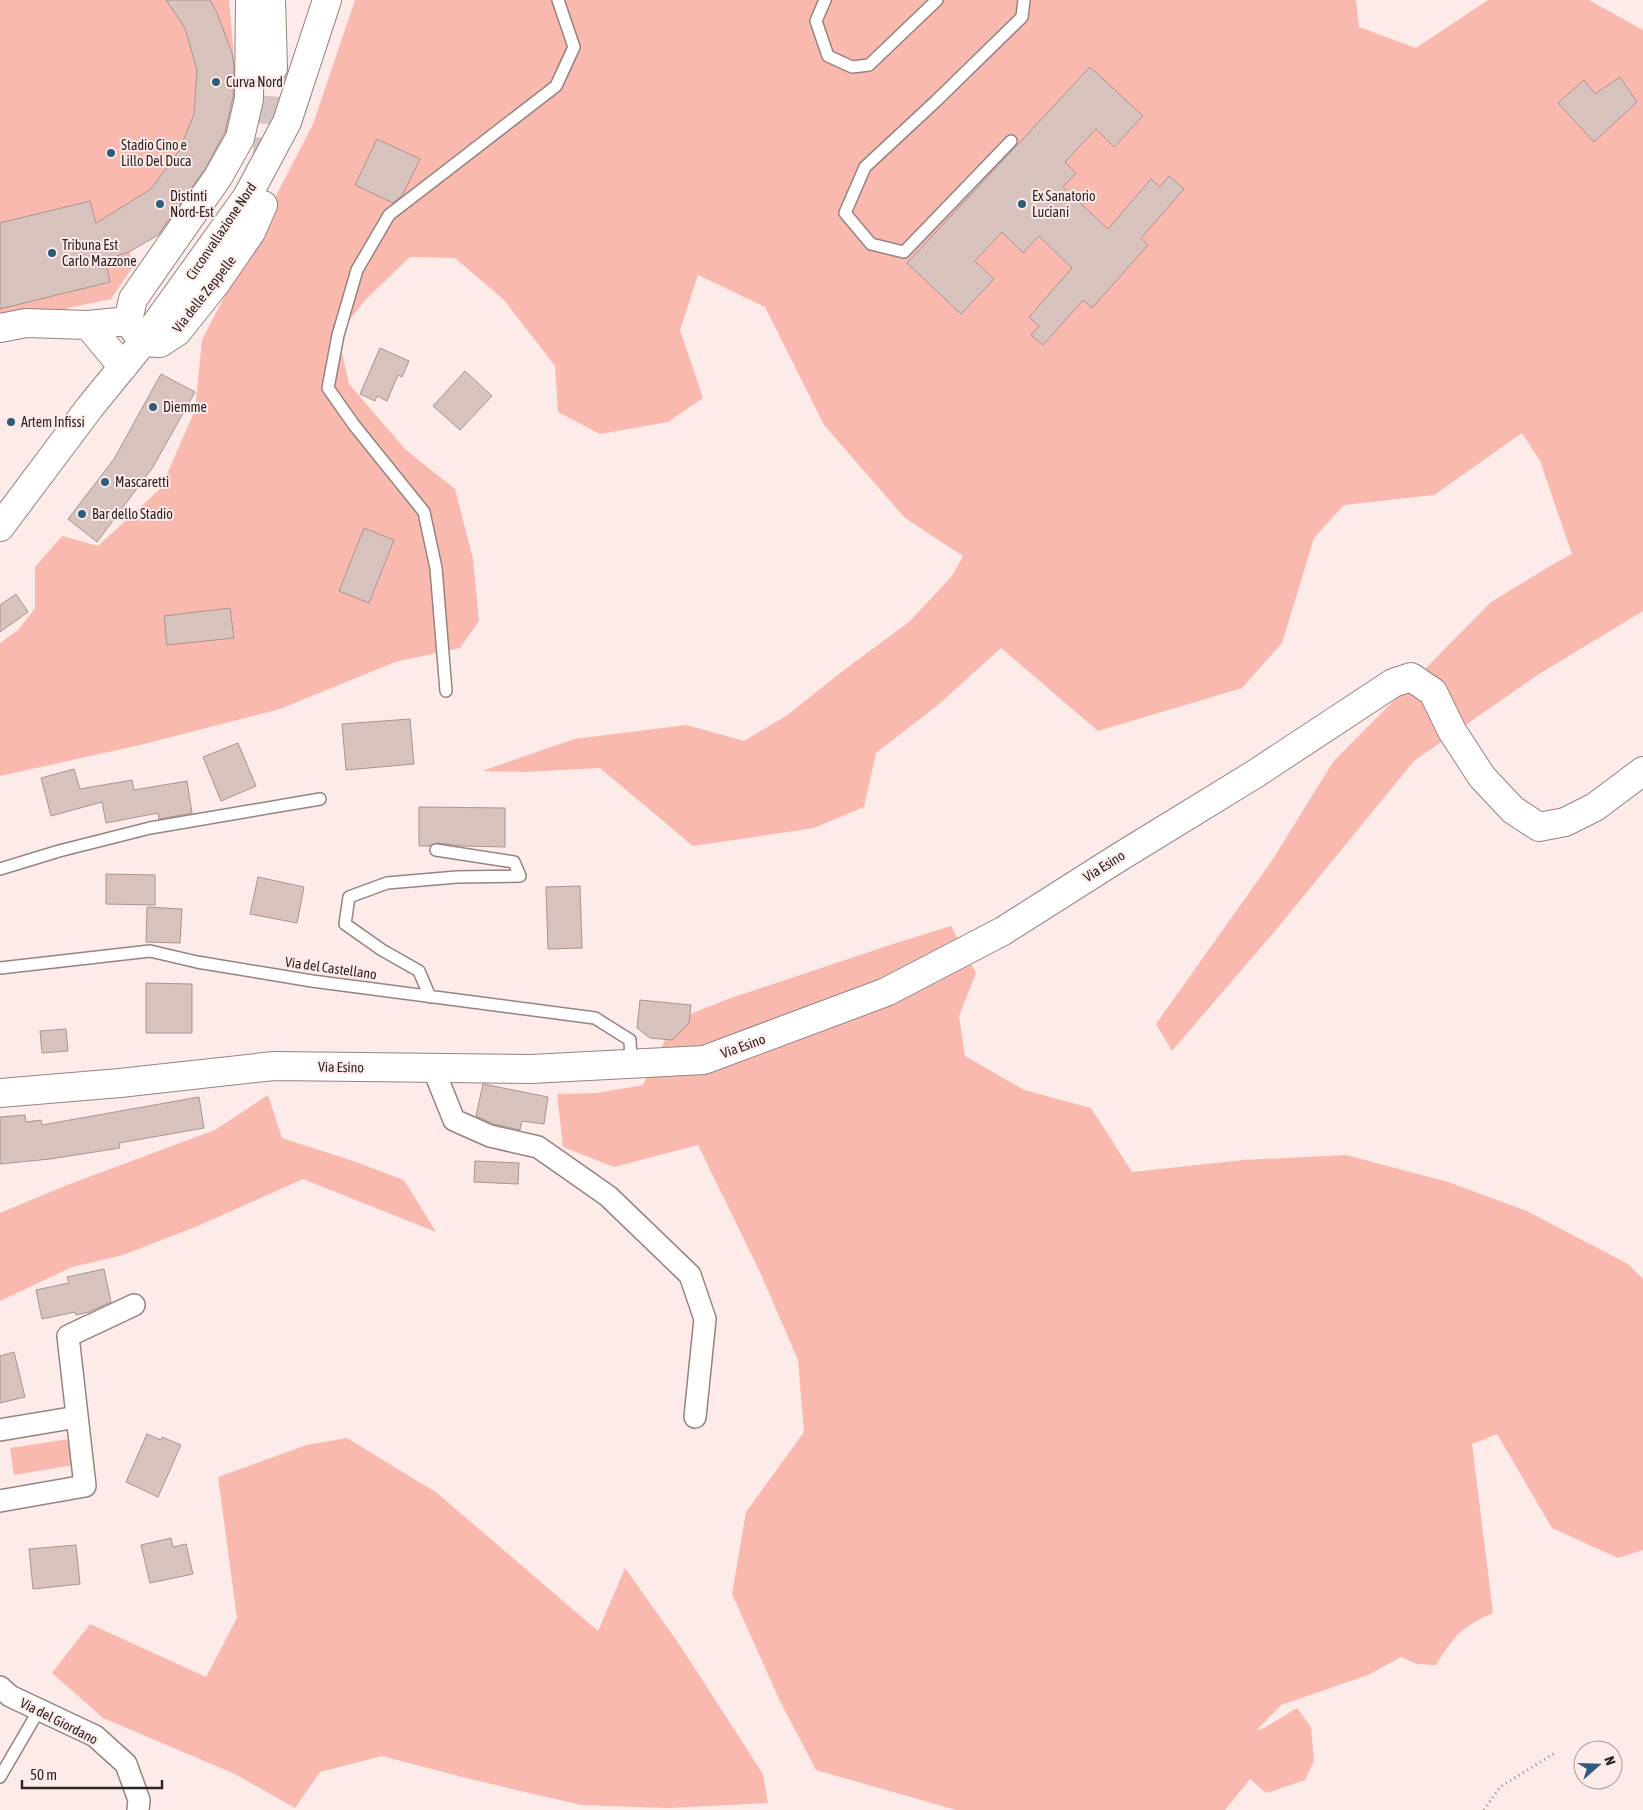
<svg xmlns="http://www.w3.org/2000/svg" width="1643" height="1810" font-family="'Asap Condensed',sans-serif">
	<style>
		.green { fill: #fab9af }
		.building { fill: #d7c2be; stroke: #a89490 }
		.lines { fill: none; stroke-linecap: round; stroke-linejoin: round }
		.tertiary-tunnel { stroke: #d4c4c2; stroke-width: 28; stroke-dasharray: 28 14; stroke-linecap: butt }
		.service-casing { stroke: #96837f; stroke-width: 14 }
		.minor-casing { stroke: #96837f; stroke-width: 24 }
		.tertiary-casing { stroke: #96837f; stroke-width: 30 }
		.secondary-casing { stroke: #96837f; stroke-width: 30 }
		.path { stroke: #978a88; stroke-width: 3; stroke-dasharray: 1 4; stroke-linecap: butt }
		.service { stroke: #fff; stroke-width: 11 }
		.minor { stroke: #fff; stroke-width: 21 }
		.tertiary { stroke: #fff; stroke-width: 28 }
		.secondary { stroke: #fff; stroke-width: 28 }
		.poi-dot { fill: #2d5d7b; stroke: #fdebe9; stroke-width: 2 }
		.labels { text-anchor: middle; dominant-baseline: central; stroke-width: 4; stroke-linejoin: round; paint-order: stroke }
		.poi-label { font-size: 14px; fill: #2e2625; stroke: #fdebe9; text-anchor: start }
		.street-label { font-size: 14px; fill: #2e2625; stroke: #fdebe9 }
	</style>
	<rect width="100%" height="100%" fill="#fdebe9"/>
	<path class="green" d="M0 0H229L237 93 230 134 184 215 161 234 129 251 134 265 111 299 68 308 57 334 0 339Z
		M355 0H1356L1359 27 1416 48 1488 0H1589L1643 30V611L1539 674 1414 761 1275 931 1172 1051 1156 1024 1273 859 1333 762 1491 602 1557 562 1572 554 1540 461 1522 433 1434 495 1344 505 1314 538 1282 643 1242 688 1098 731 1001 648 938 705 876 753 864 807 814 828 693 846 600 768 526 772 482 771 574 739 687 725 744 741 786 716 844 670 909 622 952 576 963 556 905 518 824 425 765 307 698 275 680 330 703 398 668 422 600 434 558 412 555 366 504 300 455 258 410 257 365 300 338 335 349 384 406 450 455 489 473 559 479 621 460 648 395 662 280 709 140 745 0 776V643L18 630 35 608V567L62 536 98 546 161 488 195 410 202 340 313 124Z
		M951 926 976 973 959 1016 965 1056 1024 1090 1091 1108 1132 1172 1243 1160 1346 1155 1448 1182 1527 1211 1628 1264 1643 1279V1550L1618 1558 1552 1528 1497 1434 1472 1444 1493 1613C1461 1627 1454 1636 1436 1665L1417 1664 1401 1657 1368 1675 1281 1705 1256 1731 1266 1727 1297 1708 1311 1727 1314 1761 1305 1780 1266 1793 1250 1779 1225 1810H956L816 1770 780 1701 732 1594 746 1512 804 1432 798 1360 759 1270 698 1145 614 1167 563 1147 557 1094 597 1093 643 1085 669 1032 683 1017 728 999 896 943Z
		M268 1095 282 1138 353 1161 404 1180 436 1232 303 1179 200 1225 123 1255 72 1267 0 1301V1213L67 1185 215 1130Z
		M347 1438 437 1493 598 1631 625 1568 679 1644 763 1774 768 1803 668 1808 581 1805 470 1779 382 1756 320 1772 295 1808 235 1774 103 1718 52 1673 90 1624 206 1677 237 1618 218 1477 307 1445Z
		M69 1439 73 1465 14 1475 10 1448Z"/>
	<path class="building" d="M166 0H210L217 13 232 53 234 66 233 97 225 132 205 169 158 235 129 252 105 260 110 282 0 309V223L90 201 96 223 151 189 179 151 194 114 197 70 185 28Z
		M1090 67 1143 116 1114 147 1096 129 1065 162 1076 173 1063 187 1108 229 1151 179 1160 187 1169 176 1184 189 1141 238 1148 245 1092 308 1083 300 1043 345 1031 335 1039 326 1029 317 1072 268 1039 236 1023 253 1002 232 975 261 994 279 961 314 907 263Z
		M1620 77 1637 102 1594 142 1558 103 1584 80 1595 94Z
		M377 139 420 159 403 194 393 203 355 185Z
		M380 348 409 361 402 377 398 375 387 401 377 396 375 401 360 394Z
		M465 371 492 396 460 430 433 406Z
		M161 374 195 392 153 467 97 542 68 519 114 459Z
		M364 528 394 540 369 603 339 591Z
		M16 594 28 612 0 632V605Z
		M230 608 234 638 167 645 164 616Z
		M410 719 414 764 346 770 342 724Z
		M238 743 256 786 221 801 203 757Z
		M74 769 80 789 132 780 134 790 187 781 192 813 159 819 158 813 106 823 102 802 51 816 41 778Z
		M419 807 505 808V847L462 846 437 843 430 846H419Z
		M106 874 155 875V905L106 904Z
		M258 877 304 887 297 923 250 914Z
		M580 886 582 948 548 949 546 887Z
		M147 907 182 909 180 943 146 942Z
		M146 983 192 984V1033H146Z
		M640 1000 691 1005 689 1023 672 1040 650 1038 637 1028Z
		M66 1029 68 1051 42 1053 40 1031Z
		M483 1084 548 1097 544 1124 522 1121 520 1130 494 1124 476 1116Z
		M199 1097 204 1128 119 1143 120 1148 50 1159 0 1164V1117L25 1115 26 1122 41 1120 42 1125Z
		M475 1161 519 1163 518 1184 474 1182Z
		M104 1269 111 1302 89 1312 76 1315 75 1312 42 1319 36 1290 69 1283 67 1277Z
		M14 1352 25 1397 0 1403V1356Z
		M147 1434 161 1440 162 1437 181 1445 158 1497 126 1482Z
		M171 1538 173 1547 186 1544 193 1574 150 1583 141 1545Z
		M76 1545 80 1584 33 1589 29 1549Z"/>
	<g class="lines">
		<path class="tertiary-tunnel" d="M266 166 273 68"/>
		<defs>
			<path id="service" d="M825 0 816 21 828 56 852 67 869 65 937 0
				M1011 141 904 252 871 244 845 213 865 167 935 102 1022 17 1024 0
				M446 691 436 568 424 512 354 425 328 388 338 335 357 270 389 215 556 86 574 47 558 0
				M0 869 59 851 150 828 320 799
				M0 968 150 951 197 962 312 981 595 1018 630 1040 631 1064
				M430 997 419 971 382 950 345 924 349 897 387 883 457 877 520 876 514 862 436 850
				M0 1777 39 1710"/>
			<path id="minor" d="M433 1068 454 1120 490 1136 538 1147 608 1196 690 1275 705 1319 695 1417
				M0 1430 77 1417
				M0 1501 85 1486 68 1336 134 1305
				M0 1687 10 1696 95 1736 126 1764 139 1800 138 1810"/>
			<path id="tertiary" d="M271 0 273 68
				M88 325 123 367
				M131 325 143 342 160 343 177 332 216 283 251 232 263 205
				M0 328 26 323 88 325 128 321 133 299 218 177 240 138 249 99 250 0
				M0 1093 120 1083 274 1066 531 1069 704 1060 886 992 1003 931 1118 858 1255 774 1393 683 1411 677 1433 692 1452 731 1482 777 1513 810 1539 827 1565 822 1595 807 1643 771"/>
			<path id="secondary" d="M0 527 90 407 143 342 247 197 287 122 327 0"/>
		</defs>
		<use href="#service" class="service-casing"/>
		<use href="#minor" class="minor-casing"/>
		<use href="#tertiary" class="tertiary-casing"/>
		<use href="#secondary" class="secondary-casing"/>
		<path class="path" d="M1484 1810 1500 1787 1555 1753"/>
		<use href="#service" class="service"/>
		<use href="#minor" class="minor"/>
		<use href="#tertiary" class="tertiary"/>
		<use href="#secondary" class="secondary"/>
	</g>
	<g class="poi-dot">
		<circle cx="216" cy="82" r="5"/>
		<circle cx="111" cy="153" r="5"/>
		<circle cx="160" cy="204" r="5"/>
		<circle cx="1022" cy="204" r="5"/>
		<circle cx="52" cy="253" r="5"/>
		<circle cx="153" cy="407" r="5"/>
		<circle cx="11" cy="422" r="5"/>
		<circle cx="105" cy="482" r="5"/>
		<circle cx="82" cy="514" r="5"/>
	</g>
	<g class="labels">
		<g class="poi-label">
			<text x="226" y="82">Curva Nord</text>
			<text x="121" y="145">Stadio Cino e<tspan x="121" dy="16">Lillo Del Duca</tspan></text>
			<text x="170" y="196">Distinti<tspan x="170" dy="16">Nord-Est</tspan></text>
			<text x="1032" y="196">Ex Sanatorio<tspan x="1032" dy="16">Luciani</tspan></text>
			<text x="62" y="245">Tribuna Est<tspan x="62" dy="16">Carlo Mazzone</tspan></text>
			<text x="163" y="407">Diemme</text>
			<text x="21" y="422">Artem Infissi</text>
			<text x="115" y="482">Mascaretti</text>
			<text x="92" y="514">Bar dello Stadio</text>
		</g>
		<g class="street-label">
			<text transform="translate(221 231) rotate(-56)">Circonvallazione Nord</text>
			<text transform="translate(204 294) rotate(-52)">Via delle Zeppelle</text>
			<text transform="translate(1104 866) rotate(-32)">Via Esino</text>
			<text transform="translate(331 968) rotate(8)">Via del Castellano</text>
			<text transform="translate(743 1046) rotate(-20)">Via Esino</text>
			<text transform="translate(341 1067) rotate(1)">Via Esino</text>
			<text transform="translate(59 1721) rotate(27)">Via del Giordano</text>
		</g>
	</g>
	<g transform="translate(1598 1765) rotate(70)"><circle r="24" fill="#fdebe9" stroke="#aa9c9b"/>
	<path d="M0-4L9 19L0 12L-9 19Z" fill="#2d5d7b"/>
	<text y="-8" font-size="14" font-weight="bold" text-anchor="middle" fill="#2e2625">N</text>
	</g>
	<path d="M22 1780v8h140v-8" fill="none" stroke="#2e2625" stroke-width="2.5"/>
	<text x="30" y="1780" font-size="15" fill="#2e2625" stroke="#fdebe9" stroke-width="4" paint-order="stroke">50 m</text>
</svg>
